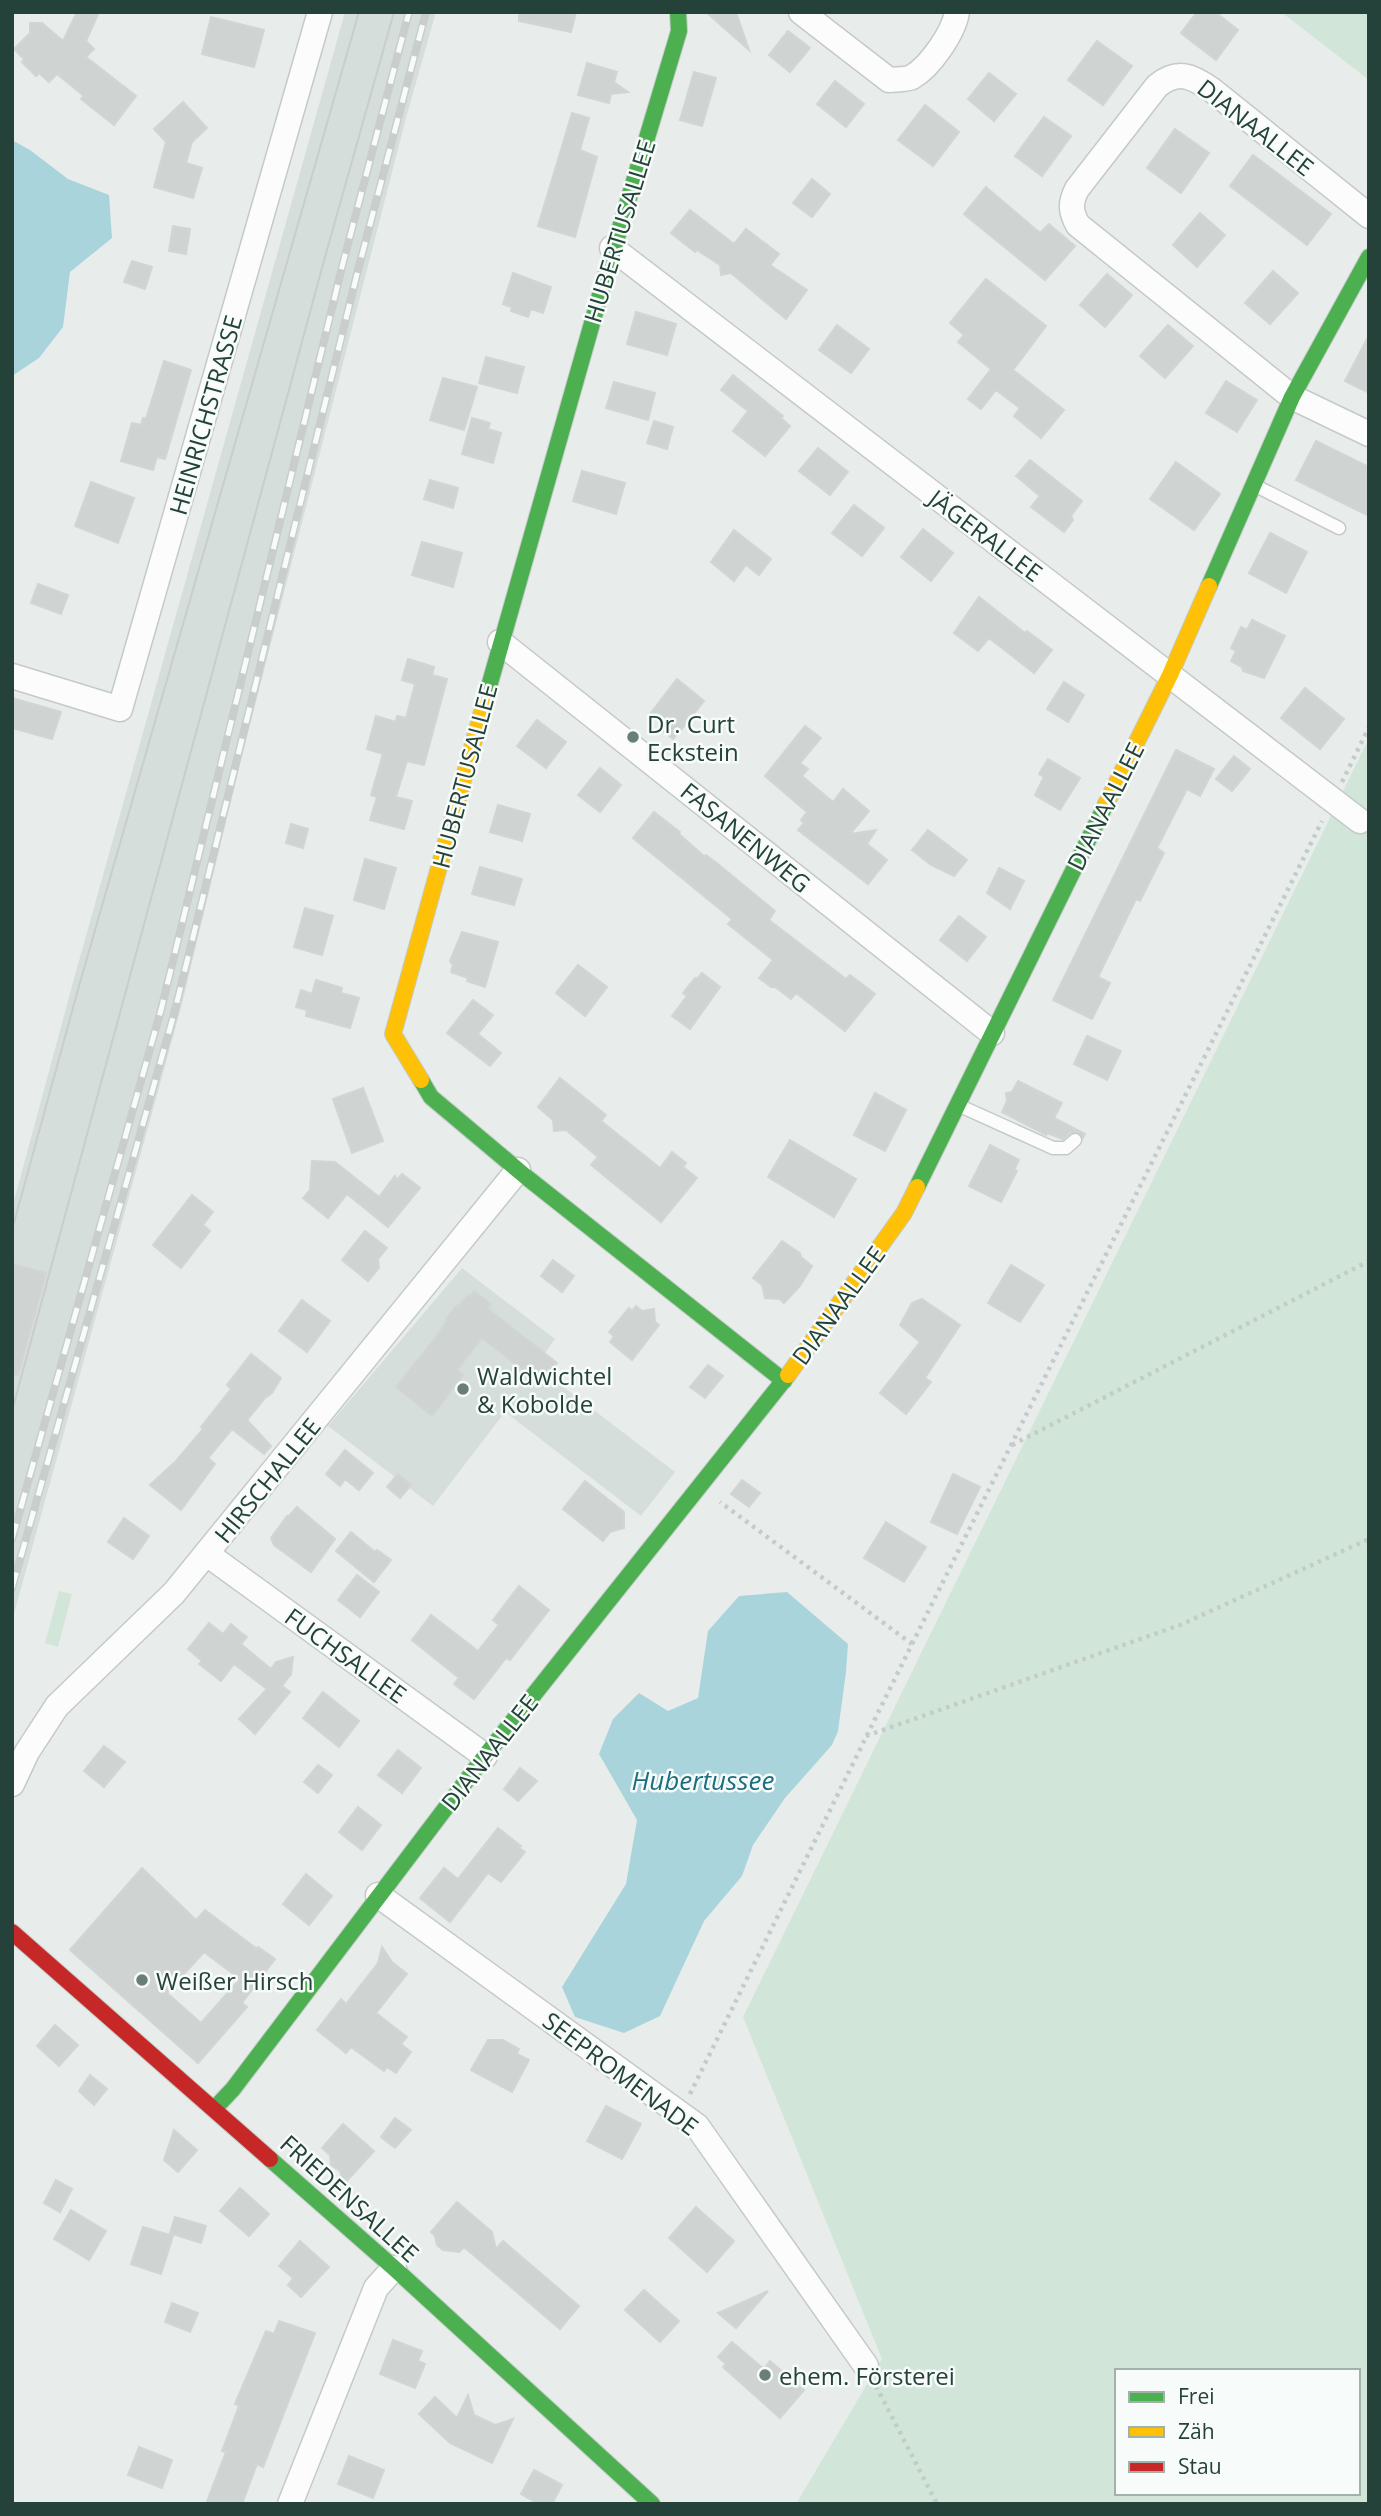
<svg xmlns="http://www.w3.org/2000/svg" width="1381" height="2516" font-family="'Open Sans',sans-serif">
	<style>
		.built { fill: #d6dedb }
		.green { fill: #d1e6d8; fill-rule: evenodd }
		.water { fill: #a9d4db }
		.building { fill: #cfd4d2; stroke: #d1d6d4; stroke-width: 2; fill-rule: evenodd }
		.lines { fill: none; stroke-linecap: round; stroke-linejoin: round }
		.lane-casing { stroke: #c5cac8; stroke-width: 15 }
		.street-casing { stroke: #c5cac8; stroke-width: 27 }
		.fast-casing { stroke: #c3cbc8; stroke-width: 18 }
		.slow-casing { stroke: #c3cbc8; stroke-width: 18 }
		.jam-casing { stroke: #c3cbc8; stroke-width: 18 }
		.path { stroke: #c3ccca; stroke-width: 4.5; stroke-dasharray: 3.5 5; stroke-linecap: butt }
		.lane { stroke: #fcfcfc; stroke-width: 12 }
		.street { stroke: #fcfcfc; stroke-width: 24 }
		.fast { stroke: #4caf50; stroke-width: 16 }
		.slow { stroke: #ffc107; stroke-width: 16 }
		.jam { stroke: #c62828; stroke-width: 16 }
		.tram { stroke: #c9cdcc; stroke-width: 2 }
		.rail-casing { stroke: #c9cdcc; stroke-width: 8 }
		.rail { stroke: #f7fbf9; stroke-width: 5; stroke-dasharray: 16; stroke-linecap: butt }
		.poi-dot { fill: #697e78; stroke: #f7fbf9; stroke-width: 2.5 }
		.labels { text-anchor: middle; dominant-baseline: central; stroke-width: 5; stroke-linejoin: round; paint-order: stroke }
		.street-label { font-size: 24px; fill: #24423a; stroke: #f7fbf9 }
		.poi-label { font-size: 24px; fill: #24423a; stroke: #f7fbf9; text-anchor: start }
		.water-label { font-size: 26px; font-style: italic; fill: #1c6f80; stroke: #f7fbf9 }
	</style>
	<rect width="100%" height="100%" fill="#e8edeb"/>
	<path class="built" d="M345 12H436L406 118 239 768 181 1008 12 1621V1208L75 975Z
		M462 1268 555 1339 536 1366 675 1472 641 1516 505 1412 433 1506 328 1426Z"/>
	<path class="green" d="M1281 12H1369V80Z
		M1369 738V2504H796L882 2359 743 2017ZM1117 2371H1358V2493H1117Z
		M59 1591 72 1594 58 1647 45 1643Z"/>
	<path class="water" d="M12 140 30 150 68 179 109 195 112 238 70 272 63 327 39 358 12 376Z
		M787 1592 848 1644 846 1672 838 1731 832 1745 785 1798 753 1845 742 1876 704 1921 660 2016 624 2033 575 2017 562 1987 626 1884 637 1820 599 1754 613 1719 639 1693 668 1711 698 1698 708 1631 739 1596Z"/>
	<path class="building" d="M77 12H99L86 41 94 49 86 57 136 96 114 125 81 99 84 96 57 74 49 82 39 73 36 76 22 62 24 59 14 49 30 33V23H42L63 41Z
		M519 12H576L571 32 519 21Z
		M706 12H736L749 50Z
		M1197 12H1215L1238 30 1216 60 1181 33Z
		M211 17 264 30 254 67 202 54Z
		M788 31 810 48 790 72 769 55Z
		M1097 41 1132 66 1103 105 1068 80Z
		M587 63 617 72 614 82 628 92 611 94 609 103 578 95Z
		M694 72 716 78 702 126 680 120Z
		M989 73 1016 94 994 121 968 99Z
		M835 81 864 104 846 127 817 104Z
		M183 102 207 128 192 142 186 163 202 168 193 198 154 187 166 142 154 129Z
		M925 105 959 132 933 166 898 140Z
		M572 113 589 118 580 150 597 157 575 237 538 226Z
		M1044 117 1071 136 1042 176 1015 156Z
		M1175 129 1209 153 1181 193 1147 168Z
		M1253 155 1331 214 1307 245 1230 186Z
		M812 179 830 194 812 217 793 203Z
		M986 187 1040 233 1049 224 1075 246 1045 280 964 214Z
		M690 210 734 244 746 229 779 254 770 265 807 290 786 319 731 273 721 275 720 265 697 250 695 252 671 233Z
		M1200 213 1225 235 1197 267 1173 245Z
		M173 226 190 229 186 254 169 251Z
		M132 261 152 267 145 289 124 282Z
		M1273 271 1298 293 1270 324 1245 303Z
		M513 273 551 287 543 313 531 309 528 317 511 311 512 307 503 304Z
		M1107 274 1132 295 1105 327 1080 305Z
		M986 279 1046 326 1013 370 1064 410 1041 438 1014 416 1020 408 996 390 981 409 968 399 991 369 958 342 964 335 950 323Z
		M636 312 676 324 667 355 627 344Z
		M837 325 869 349 851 373 819 350Z
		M1168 325 1193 346 1165 378 1140 356Z
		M1369 335V393L1345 381Z
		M486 357 524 367 517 393 479 383Z
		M164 361 191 370 165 459 157 457 153 470 121 461 132 423 141 425 143 418 146 419Z
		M733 375 783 416 781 418 790 426 765 456 733 431 748 411 721 390Z
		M443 378 477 387 464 430 430 420Z
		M1226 381 1257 400 1237 432 1206 413Z
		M614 382 655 393 648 420 606 408Z
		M472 418 490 423 488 429 501 433 493 463 462 454Z
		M654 421 673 427 667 449 647 443Z
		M1316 441 1369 467V516L1296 480Z
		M818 448 848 472 830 495 799 471Z
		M1030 460 1082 501 1071 516 1073 520 1064 532 1031 507 1040 496 1016 476Z
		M1176 462 1220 494 1194 530 1150 499Z
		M582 471 625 483 616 514 573 501Z
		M430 480 458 488 453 508 424 499Z
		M91 482 134 498 118 543 75 526Z
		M854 505 884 528 862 556 832 533Z
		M923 529 953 553 931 581 901 557Z
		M734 530 771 559 759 575 746 565 734 581 711 562Z
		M1270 533 1307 552 1286 593 1249 573Z
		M422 542 462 553 453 587 412 575Z
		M38 584 68 595 61 614 31 603Z
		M979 597 1025 633 1027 631 1052 650 1034 673 989 638 978 651 954 633Z
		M1252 620 1285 636 1264 678 1243 671 1242 667 1231 661 1236 651 1231 648 1241 627 1247 630Z
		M408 659 434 667 432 675 447 679 424 765 407 761 396 797 412 801 404 829 370 820 377 797 371 795 383 754 367 749 376 716 396 722 397 716 406 718 415 684 402 680Z
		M677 679 704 701 694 714 689 716 687 723 673 739 659 728 662 723 650 714Z
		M1064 682 1084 695 1068 722 1047 709Z
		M1305 688 1344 719 1320 749 1281 718Z
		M12 698 61 712 52 739 12 728Z
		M537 720 566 742 546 768 517 746Z
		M805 726 821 738 800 763 808 769 802 776 833 802 843 789 869 811 850 834 876 830 867 844 887 860 868 884 798 830 804 823 801 820 807 812 765 776Z
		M1176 750 1214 769 1200 796 1187 789 1157 848 1164 853 1140 901 1136 899 1098 977 1110 983 1092 1019 1053 1000Z
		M1234 756 1250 769 1232 791 1216 779Z
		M1048 759 1080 778 1060 810 1035 795 1044 777 1039 774Z
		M600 768 621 785 600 812 578 795Z
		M498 805 530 814 522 841 490 832Z
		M654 812 680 832 679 834 705 857 706 855 718 864 775 911 769 920 846 979 850 975 875 994 845 1031 796 993 791 999 775 987H771L759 978 773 960 728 924 732 919 633 838Z
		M291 824 308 829 303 848 286 843Z
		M928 830 967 860 954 876 931 865 912 850Z
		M365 859 396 868 384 909 354 900Z
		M480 867 522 879 514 905 472 894Z
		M999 868 1024 881 1010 909 987 893Z
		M305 908 333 916 322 955 294 947Z
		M959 916 986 937 967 961 940 940Z
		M462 932 498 942 485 987 467 981 468 978 451 972 453 965 450 961Z
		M578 965 607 987 585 1016 556 993Z
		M702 973 720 987 690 1029 672 1016 687 996 683 993 695 978 697 979Z
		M316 980 342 988 341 993 359 998 350 1028 306 1016 307 1010 296 1007 301 990 312 994Z
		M473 1000 493 1015 478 1034 501 1053 490 1066 447 1033Z
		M1087 1036 1121 1051 1107 1080 1074 1064Z
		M560 1078 606 1115 601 1121 660 1168 672 1152 686 1163 683 1167 697 1178 661 1222 591 1165 598 1157 566 1130 554 1131 553 1120 538 1107Z
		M1018 1081 1062 1103 1054 1118 1085 1134 1083 1138 1077 1132 1070 1133 1063 1139 1047 1133 1046 1135 1002 1112 1007 1101 1006 1093 1012 1092Z
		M363 1088 383 1141 352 1153 333 1099Z
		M875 1093 906 1110 885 1151 854 1135Z
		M790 1140 856 1179 834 1217 768 1177Z
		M990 1145 1019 1160 1014 1170 1017 1171 1001 1202 969 1186Z
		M312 1161 335 1162 379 1197 395 1176 397 1180 402 1174 420 1188 388 1227 347 1194 328 1218 303 1198 310 1190Z
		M192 1195 213 1212 203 1225 210 1231 181 1268 153 1245Z
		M365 1231 387 1248 378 1259 379 1268 368 1281 342 1260Z
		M782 1241 800 1253 801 1257 812 1266 800 1286 784 1303 780 1299 765 1298 762 1285 753 1278Z
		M553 1260 574 1276 562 1292 541 1276Z
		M12 1264 46 1273 18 1375 12 1374Z
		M1011 1265 1044 1285 1020 1322 988 1303Z
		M474 1291 491 1304 487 1308 557 1363 541 1384 482 1338 457 1370 463 1375 432 1416 396 1387 439 1333 447 1320 446 1319 457 1305 459 1306 468 1295 470 1296Z
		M922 1299 960 1325 925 1378 931 1382 906 1414 880 1393 920 1342 900 1325 912 1303Z
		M302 1300 330 1321 307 1352 279 1331Z
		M636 1306 642 1311 654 1309 655 1322 659 1325 632 1360 610 1342 614 1336 609 1332 629 1308 632 1311Z
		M251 1354 281 1378 272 1393 265 1398 247 1420 271 1446 264 1454 232 1429 208 1458 215 1464 181 1510 150 1485 176 1461 203 1429 201 1427 231 1389 227 1385Z
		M708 1365 723 1376 705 1398 690 1387Z
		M345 1450 373 1473 359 1490 345 1479 340 1486 326 1474Z
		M398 1474 411 1485 400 1498 387 1487Z
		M953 1474 980 1487 957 1534 931 1522Z
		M742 1480 760 1493 749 1507 731 1494Z
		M585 1481 624 1512V1528L610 1532 603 1541 563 1509Z
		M297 1507 335 1539 311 1572 274 1545 271 1538 287 1516 288 1517Z
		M124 1518 149 1536 133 1559 108 1542Z
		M886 1522 926 1547 904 1582 864 1558Z
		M351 1532 375 1552 377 1550 391 1560 374 1582 336 1551Z
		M357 1575 379 1592 360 1617 338 1600Z
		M519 1586 549 1610 510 1660 506 1658 474 1699 454 1684 459 1678 412 1640 431 1615 478 1651 499 1625 493 1620Z
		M209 1623 223 1634 231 1624 239 1631 247 1637 241 1644 271 1669 276 1662 293 1657 291 1674 282 1686 290 1692 255 1734 239 1719 267 1689 234 1664 221 1681 199 1664 202 1661 188 1649Z
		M323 1692 359 1721 339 1747 303 1718Z
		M104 1746 125 1762 104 1787 84 1771Z
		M398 1750 421 1768 402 1793 378 1775Z
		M318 1765 332 1775 318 1793 304 1782Z
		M520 1768 537 1781 518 1801 504 1789Z
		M358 1807 381 1825 362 1850 339 1832Z
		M498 1828 521 1846 519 1848 525 1852 501 1882 488 1873 450 1922 420 1898 444 1868 458 1879Z
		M142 1868 196 1920 205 1910 257 1949 258 1947 275 1959 242 2003 247 2007 198 2063 70 1950ZM204 1952 240 1979 201 2023 167 1993Z
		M306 1874 332 1896 309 1925 283 1904Z
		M382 1947 392 1962 407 1974 376 2013 407 2037 401 2044 411 2052 396 2073 387 2067 384 2071 351 2047 346 2053 317 2030 341 1999 346 2004 378 1963Z
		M55 2025 78 2045 59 2066 37 2046Z
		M488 2040H503L519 2049 517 2054 529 2060 512 2092 471 2070Z
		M90 2075 107 2089 94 2105 79 2091Z
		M606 2106 641 2124 622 2159 587 2141Z
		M395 2118 411 2130 395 2148 381 2137Z
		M343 2124 374 2151 344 2184 340 2171 331 2165 330 2155 322 2148Z
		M174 2130 197 2150 178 2172 164 2160Z
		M56 2180 72 2189 60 2212 44 2203Z
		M240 2188 269 2214 249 2236 220 2211Z
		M457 2202 492 2232 496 2249 503 2241 579 2306 560 2329 464 2247 459 2252 443 2250 437 2245 435 2236 431 2232Z
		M696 2207 734 2241 707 2272 669 2238Z
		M71 2210 106 2231 89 2260 54 2239Z
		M175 2217 206 2226 201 2243 170 2233Z
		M143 2227 173 2236 161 2274 131 2264Z
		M300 2241 329 2267 301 2297 288 2285 293 2278 279 2266Z
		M644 2290 679 2321 660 2342 625 2310Z
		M768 2291 736 2328 718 2313Z
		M172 2303 198 2313 190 2332 165 2322Z
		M279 2321 315 2333 263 2467 257 2464 242 2504H206L226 2452 222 2451 239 2406 235 2404 266 2331 274 2334Z
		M393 2340 422 2351 418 2361 425 2364 415 2388 380 2374Z
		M732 2342 764 2369 770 2361 804 2390 780 2418 723 2367 726 2364 718 2357Z
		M468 2395 474 2415 495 2425 513 2419 492 2463 450 2443 419 2414 435 2397 457 2418Z
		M139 2447 172 2460 162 2488 128 2475Z
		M349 2456 384 2470 373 2498 338 2484Z
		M534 2470 562 2485 552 2504H539L521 2494Z"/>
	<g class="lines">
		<defs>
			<path id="lane" d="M1254 485 1339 528
				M960 1106 1053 1148H1066L1075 1140"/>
			<path id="street" d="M801 12 889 80C896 79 906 80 912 77 930 67 954 32 957 12
				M1369 216 1212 90C1192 76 1178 69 1157 86L1077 189C1070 203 1070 211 1078 225L1292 397 1369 434
				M612 248 1360 821
				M500 642 992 1033
				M12 676 120 709 320 12
				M207 1554 485 1756
				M12 1784 27 1752 57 1706 174 1593 518 1170
				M378 1895 697 2126 866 2366
				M290 2504 376 2288 394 2268"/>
			<path id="fast" d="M1209 586 1292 397 1369 257
				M486 697 604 281 679 31 678 12
				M421 1080 431 1097 525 1176 784 1381
				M917 1187 1106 804
				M215 2108 233 2089 485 1756 788 1375
				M270 2159 394 2268 652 2504"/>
			<path id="slow" d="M1106 804 1170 675 1209 586
				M421 1080 393 1034 486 697
				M788 1375 904 1213 917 1187"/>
			<path id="jam" d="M12 1932 270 2159"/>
		</defs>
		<use href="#lane" class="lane-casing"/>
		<use href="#street" class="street-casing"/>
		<use href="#fast" class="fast-casing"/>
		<use href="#slow" class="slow-casing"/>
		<use href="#jam" class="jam-casing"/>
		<path class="path" d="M1342 782 1369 727
			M1012 1445 1369 1261
			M912 1644 1322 821
			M866 1736 1180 1625 1369 1539
			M690 2094 912 1644 720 1502
			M876 2386 937 2504"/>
		<use href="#lane" class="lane"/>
		<use href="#street" class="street"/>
		<use href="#fast" class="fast"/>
		<use href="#slow" class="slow"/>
		<use href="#jam" class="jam"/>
		<path class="tram" d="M12 1230 79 986 359 12
			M12 1411 325 257 394 12"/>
		<defs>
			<path id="rail" d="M12 1539 161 1010 343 263 409 12
				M12 1588 174 1014 358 270 426 12"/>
		</defs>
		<use href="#rail" class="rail-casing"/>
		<use href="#rail" class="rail"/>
	</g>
	<g class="poi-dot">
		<circle cx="633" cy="737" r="7"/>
		<circle cx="463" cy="1389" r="7"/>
		<circle cx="142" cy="1980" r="7"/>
		<circle cx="765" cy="2375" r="7"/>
	</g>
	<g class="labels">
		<g class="street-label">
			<text transform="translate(1256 127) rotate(38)">DIANAALLEE</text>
			<text transform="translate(619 231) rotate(-73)">HUBERTUSALLEE</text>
			<text transform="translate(205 415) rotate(-74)">HEINRICHSTRASSE</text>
			<text transform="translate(986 535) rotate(37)">JÄGERALLEE</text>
			<text transform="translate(464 776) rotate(-75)">HUBERTUSALLEE</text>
			<text transform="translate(1105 806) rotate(-63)">DIANAALLEE</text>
			<text transform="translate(746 837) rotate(39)">FASANENWEG</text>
			<text transform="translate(838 1305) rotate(-54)">DIANAALLEE</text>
			<text transform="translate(267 1480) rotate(-51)">HIRSCHALLEE</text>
			<text transform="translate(346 1655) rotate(36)">FUCHSALLEE</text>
			<text transform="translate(489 1752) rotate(-52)">DIANAALLEE</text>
			<text transform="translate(621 2073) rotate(37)">SEEPROMENADE</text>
			<text transform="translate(350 2198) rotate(42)">FRIEDENSALLEE</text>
		</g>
		<g class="poi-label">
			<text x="647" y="723">Dr. Curt<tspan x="647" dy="28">Eckstein</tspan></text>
			<text x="477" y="1375">Waldwichtel<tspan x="477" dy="28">&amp; Kobolde</tspan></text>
			<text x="156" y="1980">Weißer Hirsch</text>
			<text x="779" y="2375">ehem. Försterei</text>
		</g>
		<g class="water-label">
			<text x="703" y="1780">Hubertussee</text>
		</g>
	</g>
	<rect width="1381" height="2516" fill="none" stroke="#24423a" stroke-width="28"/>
	<rect x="1115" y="2369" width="245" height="126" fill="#f7fbf9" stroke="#a3b1ad" stroke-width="2"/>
	<rect x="1129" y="2392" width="35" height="10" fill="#4caf50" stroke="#a3b1ad" stroke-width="2"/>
	<text x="1178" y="2404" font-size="21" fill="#24423a">Frei</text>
	<rect x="1129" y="2427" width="35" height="10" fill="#ffc107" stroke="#a3b1ad" stroke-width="2"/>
	<text x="1178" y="2439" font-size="21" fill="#24423a">Zäh</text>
	<rect x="1129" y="2462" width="35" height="10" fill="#c62828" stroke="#a3b1ad" stroke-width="2"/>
	<text x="1178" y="2474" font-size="21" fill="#24423a">Stau</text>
</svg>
